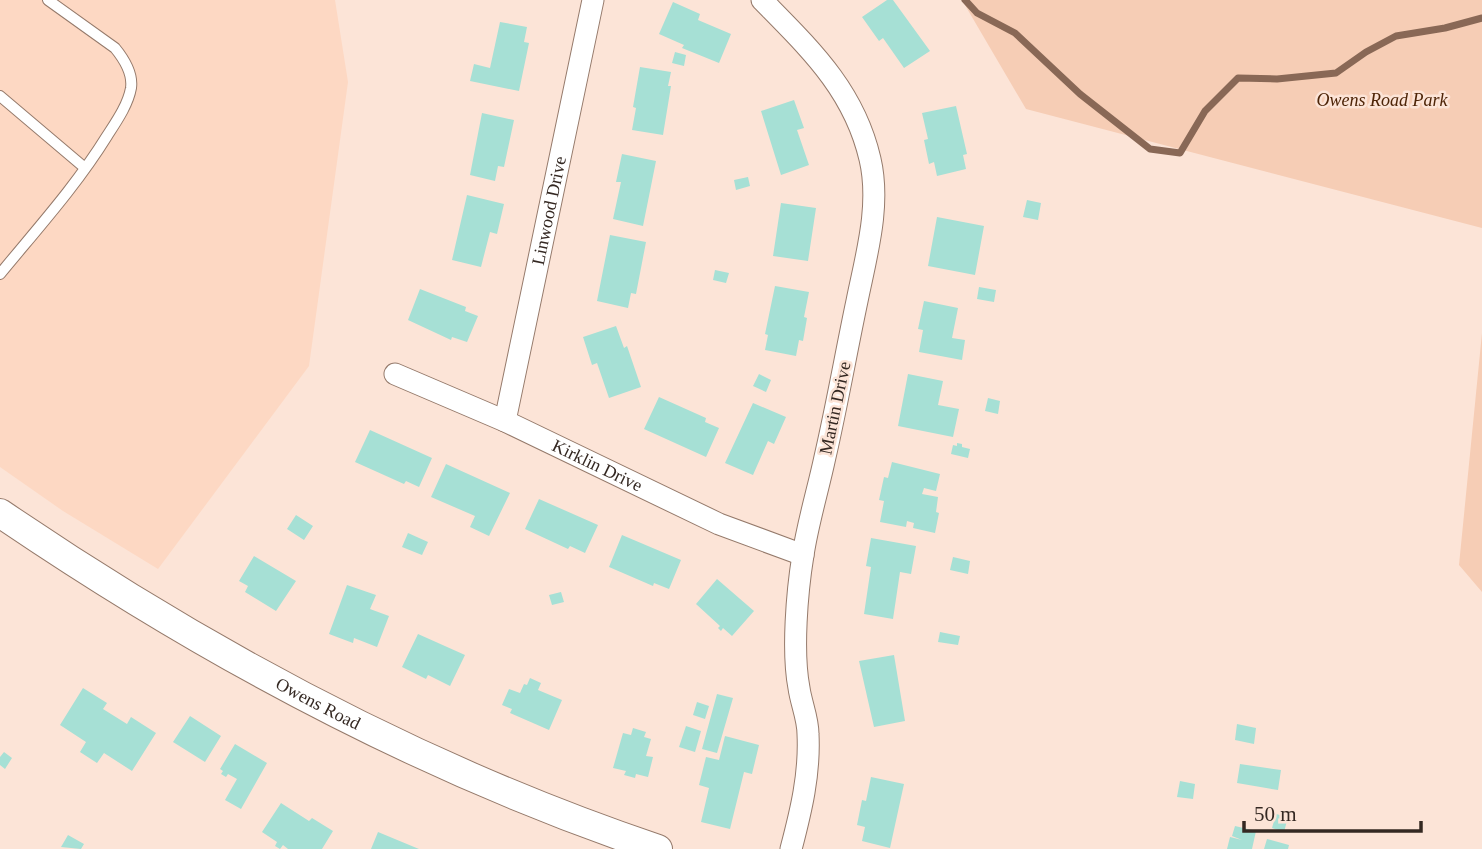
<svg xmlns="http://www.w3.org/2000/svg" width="1482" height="849" font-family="Georgia,serif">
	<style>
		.built { fill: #fdd8c3 }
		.green { fill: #f6cdb5 }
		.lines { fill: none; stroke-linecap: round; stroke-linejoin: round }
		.stream { stroke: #896856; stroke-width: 7 }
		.building { fill: #a6e0d5 }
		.service-casing { stroke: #957a6b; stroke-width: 12 }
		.minor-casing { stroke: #957a6b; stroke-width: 23 }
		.tertiary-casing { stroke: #957a6b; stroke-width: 30 }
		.service { stroke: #fff; stroke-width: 10 }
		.minor { stroke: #fff; stroke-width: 21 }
		.tertiary { stroke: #fff; stroke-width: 28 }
		.labels { text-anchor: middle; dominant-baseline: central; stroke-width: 5; stroke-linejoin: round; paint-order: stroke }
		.park-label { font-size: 18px; font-style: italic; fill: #4e2508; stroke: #fce4d7 }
		.street-label { font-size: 18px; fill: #342822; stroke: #fce4d7 }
	</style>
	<rect width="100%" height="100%" fill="#fce4d7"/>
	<path class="built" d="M0 0H335L348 82 309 366 158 569 63 511 0 467Z"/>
	<path class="green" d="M962 0H1482V228L1026 109Z
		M1482 333V592L1459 565Z"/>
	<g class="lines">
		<path class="stream" d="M965 0 977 13 1015 33 1080 94 1150 149 1180 153 1205 111 1238 78 1277 79 1336 73 1366 52 1396 36 1445 28 1482 18"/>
	</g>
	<path class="building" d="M887 0H893L930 51 904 68 883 38 879 41 862 17Z
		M673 2 700 14 698 20 731 34 719 63 682 48 684 45 659 34Z
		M500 22 527 27 524 42 529 43 519 91 470 81 474 64 490 68Z
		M675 52 686 55 684 66 672 63Z
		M640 67 671 72 668 86H671L663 135 632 130 636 108 633 107Z
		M794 100 804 128 797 130 809 165 781 175 761 111Z
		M956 106 967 154 963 155 966 169 937 176 934 162 929 164 924 140 928 139 922 113Z
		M482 113 514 120 504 167 498 166 495 181 470 175Z
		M622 154 656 161 643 226 613 219 621 182H616Z
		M748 177 750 186 736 190 734 180Z
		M467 195 504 204 497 234 490 232 481 267 452 260Z
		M1027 200 1041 203 1038 220 1023 217Z
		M781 203 816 208 808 261 773 256Z
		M937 217 984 226 975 275 928 266Z
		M610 235 646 242 636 294 631 293 628 308 597 301Z
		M715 270 729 273 726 283 713 280Z
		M775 286 809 292 804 317 807 318 803 341 799 340 796 356 765 350 768 335 765 334Z
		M979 287 996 290 994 302 977 299Z
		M420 289 466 307 465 311 478 316 467 342 452 337 451 340 408 320Z
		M924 301 958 308 952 338 965 340 962 360 919 352 923 330 918 329Z
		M616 326 624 348 627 346 641 387 609 398 597 363 592 365 583 337Z
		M759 374 771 380 766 392 753 386Z
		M908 374 943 381 938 405 959 409 953 437 898 426Z
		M659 397 706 418 705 422 719 428 706 457 644 429Z
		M988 398 1000 401 998 414 985 411Z
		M753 403 786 417 774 444 768 441 753 475 725 463Z
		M370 430 432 458 419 487 406 481 404 484 355 462Z
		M957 443 962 444V447L970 449 968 458 951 454 953 445 957 446Z
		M892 462 940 474 936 491 924 488 922 494 938 497 936 512 939 513 935 533 913 528 914 523 907 521 906 527 880 522 884 501 879 500 884 477 888 478Z
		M446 464 510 493 489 536 470 527 475 516 431 497Z
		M539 499 598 525 585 553 570 546 568 549 525 529Z
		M296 515 313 526 304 540 287 529Z
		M408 533 428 542 422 555 402 547Z
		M622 535 681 560 669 589 654 583 653 586 609 567Z
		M871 538 916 546 911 574 900 572 893 619 864 614 871 567 866 566Z
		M254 556 296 581 276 611 245 592 248 586 239 581Z
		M953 557 970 561 968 574 950 570Z
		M717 579 754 611 732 636 723 628 721 631 718 628 720 626 696 604Z
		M347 585 376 595 370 609 389 616 377 647 354 638 353 643 329 634Z
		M561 592 564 602 552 605 549 595Z
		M940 632 960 636 958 645 938 642Z
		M418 634 465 655 450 686 428 675 426 679 402 667Z
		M894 655 905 721 874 727 859 661Z
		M530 678 541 683 538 690 562 700 549 730 510 713 512 709 502 705 509 689 520 693 524 684 527 685Z
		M83 688 107 703 103 709 127 724 131 717 156 733 132 771 104 753 97 763 80 752 86 742 60 725Z
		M717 694 733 698 717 753 702 749Z
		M697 702 709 706 705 719 693 715Z
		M190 716 221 736 205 762 173 742Z
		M1237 724 1256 728 1254 744 1235 740Z
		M686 726 701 731 695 752 679 747Z
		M633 728 646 732 644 737 651 739 646 756 653 757 648 777 636 774 635 778 624 775 626 771 613 768 623 733 631 735Z
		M725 736 759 745 752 774 744 772 730 829 701 822 709 788 699 785 706 757 719 760Z
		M235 744 267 763 241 809 225 800 237 779 228 774 226 777 221 774 223 771 220 769Z
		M4 752 12 758 5 769 0 765V757Z
		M1240 764 1281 770 1278 790 1237 783Z
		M871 777 904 784 890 848 862 841 865 827 857 825 862 800 866 801Z
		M1180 781 1195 784 1193 799 1177 797Z
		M281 803 309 821 312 818 333 831 322 849H288L283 845 280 849 275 846 277 842 262 832Z
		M1276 814 1288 817 1284 832 1272 828Z
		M1235 826 1256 831 1252 849H1227L1230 837 1242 840 1232 836Z
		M378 832 419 849H371Z
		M68 835 84 844 81 849 61 847Z
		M1267 839 1289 845 1288 849H1264Z"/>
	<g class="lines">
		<defs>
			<path id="service" d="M0 96 85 168
				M0 274C37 229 76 186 107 136 116 122 128 105 131 88 133 74 124 59 115 48L48 0"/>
			<g id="minor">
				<path d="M762 0C810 49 854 90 870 159 881 206 866 256 857 301 846 353 837 405 825 457 818 490 808 522 803 555 797 592 792 652 799 688 801 703 808 718 808 734 810 774 801 811 791 849"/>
				<path id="s1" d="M395 374 505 421 719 524 803 555"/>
				<path id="s2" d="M505 421 593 0"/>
			</g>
			<g id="tertiary">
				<path id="s3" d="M0 513C204 652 423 770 658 849"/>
			</g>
		</defs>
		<use href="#service" class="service-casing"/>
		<use href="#minor" class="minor-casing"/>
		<use href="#tertiary" class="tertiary-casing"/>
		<use href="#service" class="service"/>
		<use href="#minor" class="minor"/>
		<use href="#tertiary" class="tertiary"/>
	</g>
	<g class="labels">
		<g class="park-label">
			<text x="1382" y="100">Owens Road Park</text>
		</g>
		<g class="street-label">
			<text stroke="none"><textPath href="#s2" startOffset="215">Linwood Drive</textPath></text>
			<text transform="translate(835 408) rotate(-78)">Martin Drive</text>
			<text stroke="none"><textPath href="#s1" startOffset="222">Kirklin Drive</textPath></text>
			<text stroke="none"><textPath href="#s3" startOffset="371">Owens Road</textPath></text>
		</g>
	</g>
	<path d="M1244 821v10h177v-10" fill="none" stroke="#342822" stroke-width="3.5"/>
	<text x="1254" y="821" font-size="21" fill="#342822" stroke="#fce4d7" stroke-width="5" paint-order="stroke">50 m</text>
</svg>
